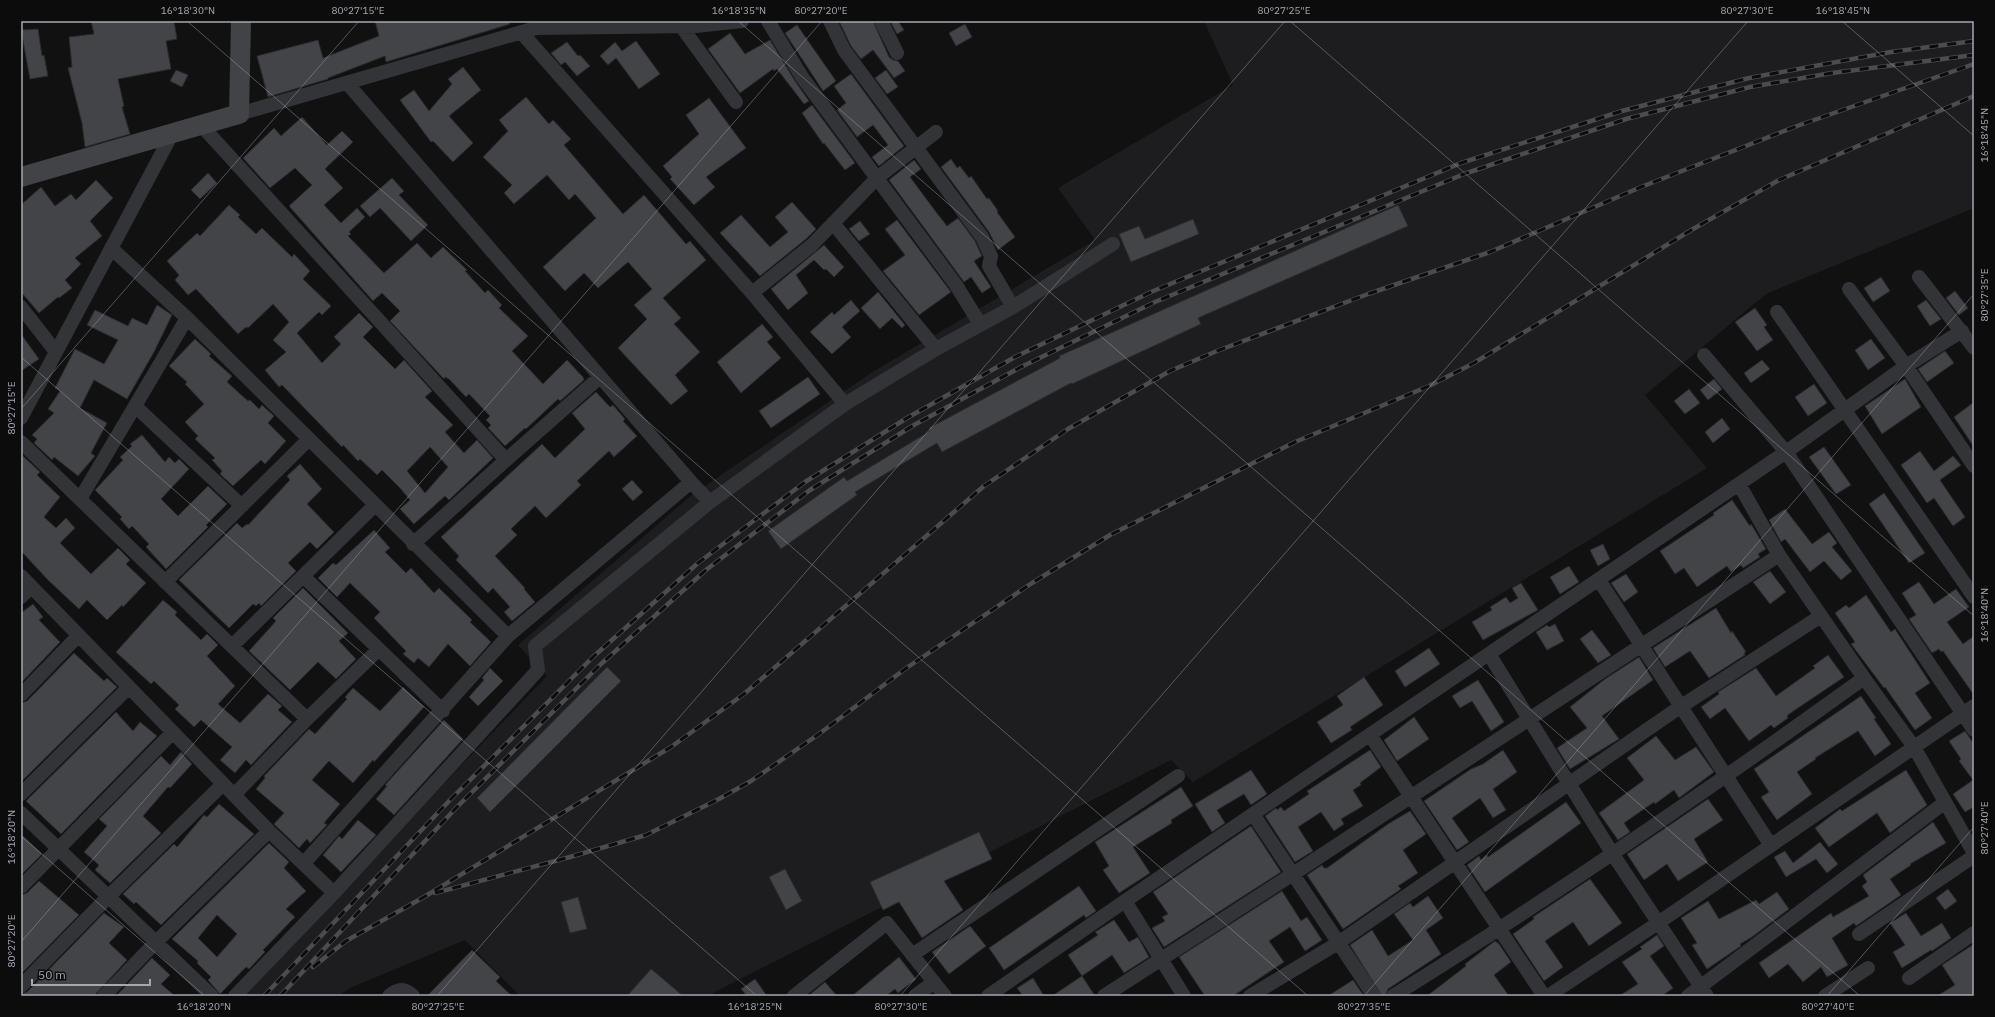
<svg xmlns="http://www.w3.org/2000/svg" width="1995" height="1017" font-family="'IBM Plex Sans',sans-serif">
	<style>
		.built { fill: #1d1d1f }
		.building { fill: #434447; stroke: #2b2b2e; fill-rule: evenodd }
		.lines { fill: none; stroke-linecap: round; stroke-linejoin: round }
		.minor { stroke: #323437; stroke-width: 14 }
		.secondary { stroke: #414347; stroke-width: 20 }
		.rail-casing { stroke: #4a4c50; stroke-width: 4.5 }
		.rail { stroke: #0c0c0d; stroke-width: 3; stroke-dasharray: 9; stroke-linecap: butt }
		.ticks { fill: none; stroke: #a4a9b1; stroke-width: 1; stroke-opacity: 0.45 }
		.neatline { fill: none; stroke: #a4a9b1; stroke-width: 1.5 }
		.ticks-label { font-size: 10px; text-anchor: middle; fill: #a4a9b1 }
	</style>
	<rect width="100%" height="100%" fill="#111112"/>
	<path class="built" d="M1204 21H1974V208L1766 294 1645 395 1707 468 1193 782 1171 760 707 996H520L465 940 350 988 338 996H240L547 676 518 645 693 494 874 371 1095 240 1058 188 1233 85Z"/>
	<path class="building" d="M91 21H174L177 39 166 41 171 69 118 79 124 106 122 107 130 134 85 147 82 123 68 68 72 67 69 37 94 34Z
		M375 21H509L510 24 386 62 385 56 328 78V79L268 97 257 56 318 40 323 58 379 36Z
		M839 21H873L889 57 893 60 898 61 905 71 894 78 873 50 861 59 851 46Z
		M890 21H898L904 30 897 34Z
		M965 24 972 37 956 46 949 33Z
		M797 25 836 81 823 91 785 33Z
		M38 29 42 56 44 55 48 76 30 79 21 30Z
		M730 33 745 54 770 40 795 81 809 101 804 104 777 69 774 71 773 69 740 93 708 49Z
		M636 41 660 74 639 89 616 58 608 65 600 56 615 42 622 51Z
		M567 42 578 56 580 55 590 66 577 76 565 62 561 65 551 53Z
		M463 67 481 90 449 116 473 143 453 162 433 141 431 142 400 100 414 90 429 111 452 84 448 79Z
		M176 70 188 75 182 87 170 81Z
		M886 70 898 87 887 94 875 78Z
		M851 74 904 146 879 166 872 157 888 145 873 125 857 137 837 110 846 103 834 86Z
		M526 97 549 124 553 120 571 139 564 145 623 214 644 195 686 244 690 241 706 260 663 298 681 318 674 324 700 352 675 375 688 391 671 405 618 348 647 319 634 305 652 289 628 262 598 288 584 273 565 291 543 267 596 218 575 194 569 200 547 175 514 204 504 193 512 185 483 157 508 131 499 120Z
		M709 98 746 148 706 177 715 187 694 205 670 179 672 177 663 166 699 134 686 115Z
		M812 105 855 163 845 170 824 143 823 144 802 113Z
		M302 117 327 145 342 131 353 142 325 169 343 188 324 205 341 223 357 208 365 217 349 232 351 234 348 236 384 273 417 243 431 258 443 247 467 270 465 271 485 293 488 290 502 305 499 308 528 336 512 351 543 384 567 360 583 377 584 380 560 401 558 399 526 429 525 428 505 446 488 428 491 425 486 420 490 416 469 394 466 397 449 379 445 377 444 379 390 321 400 311 382 293 373 301 289 206 312 185 295 168 270 188 243 158 274 128 281 136Z
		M951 159 957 168 960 166 969 178 971 176 987 199 989 198 998 211 997 212 1015 237 998 250 989 232 941 167Z
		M914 160 921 169 910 177 936 212 947 226 958 218 975 241 982 256 974 261 991 287 982 293 971 277 964 282 889 180Z
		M208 173 217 183 200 199 191 190Z
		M392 178 404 191 399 195 428 225 411 241 380 208 370 217 360 206Z
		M96 180 113 198 90 221 102 236 75 258 81 264 65 280 72 288 59 298 58 297 39 313 21 292V205L41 187 55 206 71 194 76 200Z
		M792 202 816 229 806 239 760 276 720 233 741 215 770 247 788 232 775 217Z
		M229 205 240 215 238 217 256 234 262 228 292 257 294 254 310 271 303 279 331 306 322 315 319 312 297 333 322 363 341 344 334 337 359 313 373 327 363 337 395 369 404 360 432 391 425 397 453 425 445 432 464 453 477 440 493 458 449 500 445 496 414 524 400 509 410 500 400 488 382 470 377 475 360 459 358 461 343 445 342 447 282 385 279 387 265 370 286 352 273 340 289 322 273 304 248 328 246 327 238 334 196 289 188 295 175 280 179 275 167 261 197 233 200 236ZM430 447 448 467 425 493 407 471Z
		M1398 205 1408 226 1198 318 1201 324 1072 384 1071 383 942 452 937 443 855 492 857 495 781 549 768 531 844 477 847 481 930 431 929 428 1060 358 1059 356Z
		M1193 219 1199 234 1131 262 1119 234 1139 226 1145 239Z
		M897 220 951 292 919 315 883 271 905 255 885 229Z
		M860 221 870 234 859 241 849 229Z
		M824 245 844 267 834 277 826 269 824 270 814 260 796 275 808 293 788 310 771 289Z
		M1881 277 1890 291 1873 302 1864 288Z
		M1955 291 1968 308 1959 315 1946 298Z
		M878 292 905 325 902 328 892 318 880 329 861 308Z
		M851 300 860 311 842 327 851 337 832 354 810 332 832 312 834 315Z
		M1926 300 1941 319 1930 326 1917 306Z
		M157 305 172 315 154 352 127 399 94 380 80 408 107 423 91 453 95 456 78 476 54 457 52 460 34 443 37 439 32 435 54 413 48 409 60 391 55 388 75 349 104 364 118 340 87 325 95 310 128 326 132 318 147 325Z
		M1755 308 1767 325 1764 327 1773 340 1757 351 1735 322Z
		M762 324 773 337 767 342 781 358 741 393 717 362Z
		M21 334 39 359 21 371Z
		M195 339 211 354 209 356 232 376 227 382 248 401 250 400 259 409 262 405 274 416 268 423 286 441 265 464 261 460 233 486 220 474 222 471 212 460 215 458 195 439 198 436 185 422 204 404 185 384 187 382 169 366Z
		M1871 339 1885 358 1868 370 1855 350Z
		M1945 351 1954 363 1927 382 1918 369Z
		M1762 360 1770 369 1751 383 1744 373Z
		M808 377 820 394 771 428 759 411Z
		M1714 379 1722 389 1708 400 1700 390Z
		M1905 379 1921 407 1882 434 1865 406Z
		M1814 384 1827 403 1808 416 1795 397Z
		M1689 389 1700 403 1685 414 1674 401Z
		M596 392 610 407 613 405 625 419 623 421 637 436 614 457 609 451 577 481 581 485 546 518 535 506 511 529 517 535 495 556 525 588 524 589 535 602 512 621 504 612 510 607 493 588 488 593 456 560 459 556 441 537 542 444 555 458 585 429 572 413Z
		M1974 402V447L1954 417Z
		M1722 418 1730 429 1713 443 1705 432Z
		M142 435 165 462 169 457 175 463 179 459 189 469 161 499 178 516 208 486 227 504 206 525 208 527 166 569 146 547 149 544 132 526 129 529 120 519 122 517 95 490 123 460 120 457 132 446 130 444Z
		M1824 447 1851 485 1836 494 1809 457Z
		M1920 451 1934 471 1953 456 1961 465 1940 480 1965 517 1953 526 1934 498 1927 503 1901 465Z
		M22 455 40 472 37 475 60 497 44 517 56 528 66 518 75 528 60 543 91 574 118 548 130 560 126 564 146 583 123 607 122 605 107 620 87 600 79 609 48 580 21 551Z
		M300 464 322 489 307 504 334 532 317 549 310 542 288 563 296 571 261 606 259 603 256 606 253 604 229 628 179 580 237 523 242 528 247 524 248 525 290 480 287 476Z
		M632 480 643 492 633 501 622 489Z
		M1884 493 1925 553 1909 563 1869 504Z
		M1732 500 1750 526 1751 524 1766 549 1758 554 1760 557 1743 568 1741 565 1731 572 1727 566 1697 587 1684 568 1675 574 1660 551 1714 515 1713 513Z
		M1785 509 1812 544 1829 532 1837 543 1832 547 1852 571 1841 580 1824 561 1810 572 1785 539 1781 542 1769 520Z
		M374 530 390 548 385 552 406 573 411 568 434 593 439 588 472 620 470 622 491 642 470 666 448 644 429 667 418 658 414 663 403 654 406 651 374 618 380 612 350 583 337 597 318 578 333 563 336 565Z
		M1603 544 1610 559 1598 566 1590 550Z
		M1569 566 1579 582 1560 594 1550 577Z
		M1770 571 1786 592 1770 604 1753 582Z
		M1626 574 1638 592 1624 602 1611 583Z
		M1919 582 1934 604 1956 589 1969 607 1947 622 1963 644 1974 636V695L1943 651 1941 652 1939 649 1932 653 1909 619 1916 615 1902 593Z
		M1521 583 1538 610 1483 640 1472 622 1492 610 1490 607 1506 597 1510 603 1518 598 1512 588Z
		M303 588 348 633 339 641 356 659 336 679 318 662 290 690 249 651 276 621 273 618Z
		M1866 595 1891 632 1895 629 1930 683 1915 693 1932 718 1915 730 1885 687 1884 688 1851 644 1855 642 1835 613 1846 605 1849 608Z
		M163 600 177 612 175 615 201 640 207 634 218 645 207 656 235 686 218 704 240 723 268 694 282 706 278 710 292 722 251 765 246 760 235 773 220 760 232 747 201 720 194 727 175 709 179 705 154 681 151 684 116 652Z
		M33 604 43 617 39 620 60 642 21 683V613Z
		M1716 608 1731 633 1732 631 1746 652 1744 653 1745 655 1709 678 1690 651 1665 667 1653 648Z
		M1555 624 1564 641 1547 650 1536 632 1547 625 1549 627Z
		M1592 630 1611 655 1598 663 1580 639Z
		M1429 648 1440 664 1405 687 1395 671Z
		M74 653 104 681 107 678 117 687 21 782V703L27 701Z
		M1828 655 1844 677 1789 714 1787 716 1788 718 1774 728 1771 725 1749 741 1725 708 1710 719 1701 707 1719 694 1718 692 1756 668 1776 696 1815 668 1813 666Z
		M1639 657 1653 680 1602 716 1619 739 1570 769 1557 748 1587 728 1570 707 1605 679Z
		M607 667 621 681 490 812 477 798Z
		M490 668 503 681 478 706 469 697 484 680 482 678Z
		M1364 677 1383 705 1350 727 1352 730 1331 743 1317 722 1343 705 1337 696Z
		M1478 680 1504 722 1491 731 1472 701 1460 708 1452 696Z
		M403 687 424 707 374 762 373 760 353 783 329 761 312 780 340 804 324 823 327 825 310 843 307 839 299 848 274 824 284 813 256 789 265 778 264 776 309 729 315 734 347 699 345 697 353 688 380 711Z
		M1861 696 1876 718 1874 719 1891 744 1875 756 1858 731 1815 758 1816 759 1797 772 1812 794 1777 820 1761 797 1769 792 1754 769Z
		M116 712 133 731 140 722 157 736 61 834 26 801Z
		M1414 717 1429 739 1397 761 1384 740Z
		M444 720 463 739 394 815 376 799 387 786 385 785Z
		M1965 731 1974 744V807L1965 812 1953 794 1973 780 1959 761 1961 759 1949 741Z
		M1656 736 1675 760 1696 747 1714 772 1679 798 1674 790 1655 804 1654 802 1624 823 1630 832 1618 840 1599 813 1644 780 1627 758Z
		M1370 750 1381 767 1360 783 1361 785 1353 790 1363 806 1341 819 1344 824 1334 831 1321 812 1298 827 1313 851 1295 862 1265 816 1276 808 1277 810 1281 807 1284 811 1309 794 1307 791Z
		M1503 750 1517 772 1493 789 1506 810 1493 818 1480 798 1452 818 1469 842 1457 850 1424 801 1471 769 1483 764Z
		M181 752 192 764 170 788 168 787 143 816 161 833 110 883 95 870 99 865 84 852 107 826 99 819 161 756 170 765Z
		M1251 770 1267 794 1251 805 1244 794 1217 810 1225 823 1212 832 1195 804Z
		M1906 770 1927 805 1890 833 1877 813 1829 847 1815 828 1840 809 1842 811Z
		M1181 787 1193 806 1171 820 1172 823 1133 847 1150 873 1119 893 1103 870 1109 866 1095 842Z
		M1708 799 1723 820 1694 839 1708 862 1678 881 1667 864 1644 880 1627 854Z
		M1566 802 1581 823 1485 892 1467 865 1479 856 1481 860 1487 855 1488 857Z
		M219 804 254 834 161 925 136 902 134 904 123 894 174 844 177 847 204 815 207 817Z
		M1410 811 1426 834 1403 850 1418 873 1398 886 1401 889 1343 929 1307 875 1322 865 1324 868H1327L1388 824Z
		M358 820 376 835 341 872 323 855 339 836 342 839Z
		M1933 822 1946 843 1910 864 1911 865 1890 879 1901 895 1856 926 1854 923 1832 938 1848 965 1827 977 1821 967 1803 982 1788 964 1769 978 1759 963 1831 913 1833 917 1869 896 1862 886 1867 882 1863 875Z
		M1251 826 1281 872 1164 947 1152 928 1165 921 1162 917 1168 914 1153 892Z
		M979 832 992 859 944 881 963 910 922 938 899 902 883 910 870 882Z
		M21 834 42 854 21 875Z
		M1820 842 1838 864 1827 873 1816 859 1786 877 1774 857 1785 851 1793 863Z
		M269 843 289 862 284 868 306 891 286 909 295 917 263 950 265 952 249 969 246 967 220 994 208 980 211 977 197 963 198 961 172 939ZM217 915 237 934 217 957 198 938Z
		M785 869 802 901 786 910 769 877Z
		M1590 879 1622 923 1589 946 1573 922 1545 941 1563 967 1544 981 1513 934 1534 919 1533 917Z
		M39 881 79 915 22 973 21 895 27 893Z
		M1079 886 1096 911 1086 918 1084 915 1004 970 989 948Z
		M1948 889 1957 901 1945 910 1936 898Z
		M1282 891 1301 921 1307 917 1322 940 1305 951 1290 927 1269 941 1284 962 1233 996H1205L1179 957Z
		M1777 892 1789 909 1752 937 1740 944 1741 946 1707 969 1692 945 1697 943 1681 918 1708 901 1719 919 1756 900 1759 904Z
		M1428 896 1443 918 1426 930 1441 954 1388 989 1385 996H1382L1350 945 1372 930 1388 956 1410 942 1413 940 1394 914 1410 903 1413 907Z
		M578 897 587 929 570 933 561 902Z
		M104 913 124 927 109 943 127 960 94 996H21V994L27 992Z
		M1906 913 1921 936 1942 923 1951 938 1932 951 1931 950 1902 968 1893 952 1905 945 1890 923Z
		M1114 920 1129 942 1138 937 1149 957 1124 973 1112 955 1082 976 1068 955 1098 935 1095 932Z
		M970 926 986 946 949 974 932 952Z
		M1657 935 1664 946 1650 956 1673 988 1662 996H1619L1638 984 1622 962 1642 949 1640 947Z
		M1495 941 1499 944 1511 962 1494 975 1509 996H1427L1466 966 1465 964Z
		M1974 944V996H1937L1955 985 1942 965Z
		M472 950 500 977 496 981 512 996H427Z
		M899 957 916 979 898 993 895 989 886 996H852Z
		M152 958 170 975 161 984 175 996H116Z
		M651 969 662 978 683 996H627Z
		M1082 976 1095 996H1052Z
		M1033 978 1044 996H1023L1017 988Z
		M755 979 767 996H747L741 989Z
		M1353 980 1364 996H1328Z
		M825 982 837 996H808Z"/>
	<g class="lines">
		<path class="minor" d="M768 21 802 77 956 285 980 324
			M830 21 844 50 982 237 991 256 989 266 1013 307
			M881 21 897 53
			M681 26 736 102
			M521 32 752 293 845 404
			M347 83 691 482 710 502
			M239 114 536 28 696 26 742 21
			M201 125 506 460
			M833 223 936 349
			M111 248 187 318 508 636
			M1919 277 1974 348
			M1849 289 1906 366 1974 466
			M752 293 812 245 877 178 936 132
			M21 307 56 352
			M1777 312 1974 597
			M1704 355 1786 452 1974 730
			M135 406 242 506
			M21 418 172 134
			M21 442 307 719
			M1739 484 1779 555 1864 678 1914 747 1974 853
			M80 499 187 318
			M413 544 506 460 600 377
			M21 576 269 831 334 893
			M303 576 443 711
			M1599 580 1770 844
			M165 582 309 439
			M21 597 31 587
			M232 646 375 505
			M1489 654 1612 853 1707 996
			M21 695 79 635
			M1370 735 1544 996
			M21 794 129 687
			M234 795 307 719 378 650
			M21 813 212 996
			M1253 814 1374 996
			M304 863 508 636 691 482
			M21 887 173 732
			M1125 901 1184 996
			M1859 934 1974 856
			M912 955 1178 776
			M1909 978 1974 933
			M21 986 108 897 223 784
			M104 996 155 943 269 831
			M235 996 334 893 538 670 535 646 710 502 845 404 936 349 1013 307 1113 244
			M389 996C398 988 405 988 413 996
			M794 996 887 923 945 996
			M915 996 934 982
			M988 996 1125 901 1786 452 1906 366 1962 331
			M1104 996 1293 874 1779 555
			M1250 996 1338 943 1680 707 1821 616
			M1393 996C1554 896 1710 789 1864 678
			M1548 996 1658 923 1974 706
			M1688 996 1944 803
			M1825 996 1868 968"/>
		<path class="secondary" d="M21 177 239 114 241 21"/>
		<defs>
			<path id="rail" d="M435 893 570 857 646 835 719 799 751 781 819 734 905 669 1032 583 1110 535 1295 442 1429 386 1474 363 1693 229 1779 180 1974 96
				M313 967 346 941 424 897 671 747 744 694 984 486 1068 429 1170 371 1217 351 1368 294 1490 252 1641 187 1797 126 1974 64
				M264 996 450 800 593 657 698 563 805 482 907 418 1015 357 1151 292 1461 163 1622 111 1749 78 1891 52 1974 41
				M280 996 456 808 601 664 706 570 810 490 914 425 1021 367 1155 302 1464 174 1626 119 1750 87 1832 73 1974 55"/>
		</defs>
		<use href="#rail" class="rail-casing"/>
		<use href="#rail" class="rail"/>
	</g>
	<path class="ticks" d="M187 21 1308 996M738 21 1860 996M1290 21 1974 616M1842 21 1974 136M21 357 757 996M21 409 359 21M21 836 205 996M21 942 822 21M437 996 1285 21M900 996 1748 21M1364 996 1974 294M1827 996 1974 827"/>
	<rect width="1995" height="1017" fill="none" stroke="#0c0c0d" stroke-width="44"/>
	<path d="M32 979v6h118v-6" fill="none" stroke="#a4a9b1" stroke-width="2"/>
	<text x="38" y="979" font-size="12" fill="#a4a9b1" stroke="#0c0c0d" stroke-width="3" paint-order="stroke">50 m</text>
	<rect x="22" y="22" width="1951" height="973" class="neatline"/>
	<g class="ticks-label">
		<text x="188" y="14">16°18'30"N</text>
		<text x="358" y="14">80°27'15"E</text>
		<text x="739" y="14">16°18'35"N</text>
		<text x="821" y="14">80°27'20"E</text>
		<text x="1284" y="14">80°27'25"E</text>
		<text x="1747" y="14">80°27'30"E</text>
		<text x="1843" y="14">16°18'45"N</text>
		<text transform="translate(1984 135) rotate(-90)" y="4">16°18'45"N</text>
		<text transform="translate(1984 295) rotate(-90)" y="4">80°27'35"E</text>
		<text transform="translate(11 408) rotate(-90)" y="4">80°27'15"E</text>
		<text transform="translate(1984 615) rotate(-90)" y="4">16°18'40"N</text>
		<text transform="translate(1984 828) rotate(-90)" y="4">80°27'40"E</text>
		<text transform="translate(11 837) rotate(-90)" y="4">16°18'20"N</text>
		<text transform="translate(11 941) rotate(-90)" y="4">80°27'20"E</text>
		<text x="204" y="1010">16°18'20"N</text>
		<text x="438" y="1010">80°27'25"E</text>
		<text x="755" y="1010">16°18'25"N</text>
		<text x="901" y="1010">80°27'30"E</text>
		<text x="1364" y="1010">80°27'35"E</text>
		<text x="1828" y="1010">80°27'40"E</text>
	</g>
</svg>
